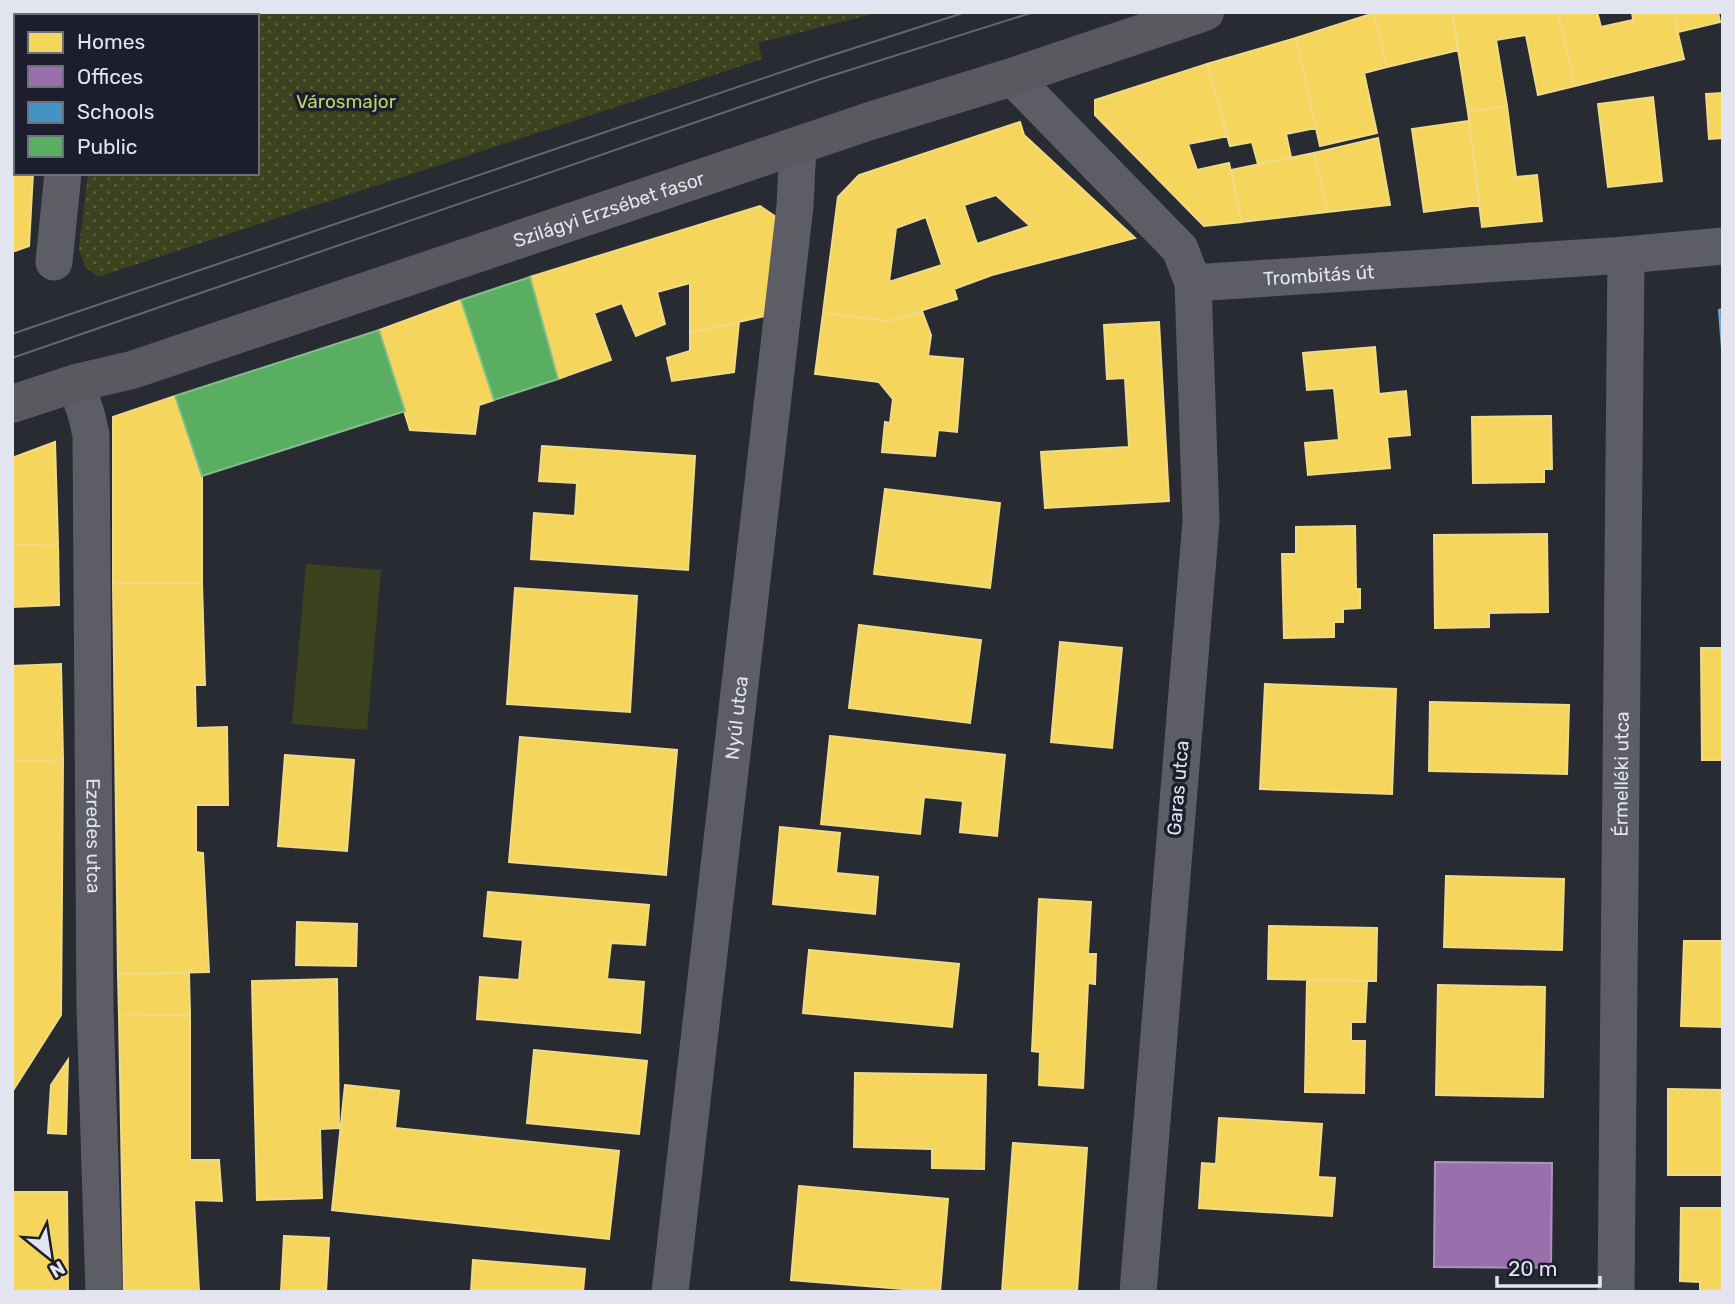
<svg xmlns="http://www.w3.org/2000/svg" width="1735" height="1304" font-family="Rubik,sans-serif">
	<style>
		.park { fill: url(#park-dots) }
		.pitch { fill: #3b421d }
		.homes { fill: #f6d55c; stroke: #f0da88; stroke-width: 2; fill-rule: evenodd }
		.offices { fill: #9970ab; stroke: #af93bf; stroke-width: 2 }
		.schools { fill: #4393c3; stroke: #73acd0; stroke-width: 2 }
		.public { fill: #5aae61; stroke: #83be8c; stroke-width: 2 }
		.lines { fill: none; stroke-linecap: round; stroke-linejoin: round }
		.pedestrian { stroke: #5d5e65; stroke-width: 28 }
		.minor { stroke: #5d5e65; stroke-width: 37 }
		.secondary { stroke: #5b595f; stroke-width: 38 }
		.tram { stroke: #65676d; stroke-width: 2 }
		.labels { text-anchor: middle; dominant-baseline: central; stroke-width: 7; stroke-linejoin: round; paint-order: stroke }
		.park-label { font-size: 19px; fill: #bfd467; stroke: #1c1e2d }
		.street-label { font-size: 19px; fill: #e2e5ef; stroke: #1c1e2d }
	</style>
	<defs>
		<pattern id="park-dots" width="8" height="8" patternUnits="userSpaceOnUse" patternTransform="scale(1.75)"><rect width="8" height="8" fill="#3b421d"/><path d="M2 2h.1M6 6h.1" fill="none" stroke="#575d3e" stroke-width="1.8" stroke-linecap="round"/></pattern>
	</defs>
	<rect width="100%" height="100%" fill="#292b33"/>
	<path class="park" d="M107 12H881L758 43 762 59 98 277 85 267 79 249 88 173H257V16H106Z"/>
	<path class="pitch" d="M306 564 381 570 367 730 292 724Z"/>
	<path class="homes" d="M1452 12H1558L1575 86 1538 95 1526 35 1496 40 1507 106 1468 112Z
		M1452 12 1459 50 1387 67 1374 13Z
		M1558 12H1597L1601 27 1633 20 1632 12H1673L1684 59 1575 86Z
		M1673 12H1718L1720 22 1678 32Z
		M1374 13 1387 67 1364 73 1377 133 1320 146 1296 38Z
		M1296 38 1316 128 1286 134 1291 157 1258 164 1252 142 1230 146 1207 64Z
		M16 59V173H33L29 246 12 252V61Z
		M1207 64 1228 136 1188 144 1197 170 1229 163 1242 222 1204 226 1095 115V100Z
		M1723 93V138L1709 139 1706 94Z
		M1653 97 1662 181 1608 187 1598 104Z
		M1507 106 1516 177 1537 175 1542 221 1482 227 1468 112Z
		M1469 121 1480 205 1424 212 1412 129Z
		M1020 122 1024 135 1135 238 992 275 954 289 957 299 889 321 823 313 838 197 859 175ZM996 195 1030 226 977 244 964 205ZM926 217 942 265 889 282 896 228Z
		M1378 138 1390 205 1328 212 1314 153Z
		M1314 153 1328 212 1242 222 1231 170Z
		M760 206 776 217 765 316 690 333V283L657 292 665 324 636 336 622 303 594 313 611 360 558 379 530 277Z
		M461 300 494 400 479 405 475 434 410 430 379 330Z
		M922 311 931 335 928 356 963 359 957 432 938 430 935 456 882 452 885 422 890 423 893 399 879 382 815 374 823 313 889 321Z
		M739 322 734 372 672 381 667 358 690 351V333Z
		M1159 322 1169 501 1045 508 1041 452 1129 447 1125 378 1107 379 1104 325Z
		M1375 347 1379 394 1406 391 1410 435 1387 437 1390 468 1308 475 1305 443 1339 440 1334 388 1307 390 1303 353Z
		M175 396 202 476V583H113V417Z
		M1551 416 1552 469H1544V482L1473 483 1472 417Z
		M55 442 58 544 12 545V458Z
		M542 446 695 456 688 570 531 559 534 513 575 516 577 483 539 481Z
		M885 489 1000 503 990 588 874 574Z
		M1355 526 1356 589H1360V608L1343 609V622H1334V637L1284 638 1282 554H1296V527Z
		M1547 534 1548 612 1489 613V627L1435 628 1434 535Z
		M58 544 59 605 12 607V545Z
		M113 583H202L205 685H195L196 728 227 727 228 805H196V852L203 853 209 972 118 974Z
		M515 588 637 596 630 712 507 704Z
		M859 625 981 640 970 723 849 708Z
		M1060 642 1122 648 1112 748 1051 742Z
		M1701 648H1723V760H1702Z
		M61 664 63 760 12 761V666Z
		M1265 684 1396 689 1392 794 1260 789Z
		M1430 702 1569 705 1567 774 1429 771Z
		M830 736 1005 755 997 836 960 832 963 801 924 797 920 834 821 824Z
		M520 737 677 750 666 875 509 862Z
		M285 755 354 760 347 851 278 846Z
		M63 760 61 1015 12 1092V761Z
		M780 827 840 833 836 873 878 877 875 914 773 904Z
		M1446 876 1564 879 1562 950 1444 947Z
		M488 892 649 905 645 945 611 943 607 979 644 982 640 1033 477 1019 480 977 519 980 523 940 484 936Z
		M1039 899 1091 902 1088 954H1096L1095 984 1088 983 1083 1088 1039 1085 1040 1052 1032 1051Z
		M297 922 357 924 356 966 296 965Z
		M1269 926 1377 928 1376 981 1268 979Z
		M1684 941H1723V1027L1681 1026Z
		M809 950 959 964 952 1027 803 1013Z
		M189 973 190 1015 119 1016 118 974Z
		M337 979 339 1128 320 1129 322 1198 257 1200 252 981Z
		M1307 980 1367 981 1365 1022H1351V1041H1365L1364 1093 1305 1092Z
		M1438 985 1545 987 1543 1097 1436 1095Z
		M190 1015V1160H219L222 1201 194 1200 199 1292H124L119 1016Z
		M534 1050 647 1061 639 1134 527 1123Z
		M68 1060 66 1134 48 1133 51 1085Z
		M855 1073 986 1075 984 1169 932 1168V1149L854 1147Z
		M345 1085 399 1091 395 1128 619 1151 609 1239 332 1210Z
		M1668 1089 1723 1090V1175H1668Z
		M1219 1118 1322 1124 1318 1177 1335 1178 1332 1216 1199 1208 1202 1163 1216 1164Z
		M1013 1143 1087 1148 1077 1292H1002Z
		M799 1186 948 1199 940 1292 791 1280Z
		M12 1192H67L68 1292H12Z
		M1681 1208H1723V1292H1700V1282L1680 1281Z
		M284 1236 329 1238 326 1292H281Z
		M473 1260 585 1269 583 1292H471Z"/>
	<path class="offices" d="M1435 1162 1552 1163 1551 1268 1434 1267Z"/>
	<path class="schools" d="M1723 309V362L1719 310Z"/>
	<path class="public" d="M530 277 558 379 494 400 461 300Z
		M379 330 405 411 202 476 175 396Z"/>
	<g class="lines">
		<path class="pedestrian" d="M80 16V12"/>
		<g class="minor">
			<path d="M12 23H16"/>
			<path d="M1012 77 1180 249 1193 283 1201 521 1138 1292"/>
			<path d="M54 262 63 173"/>
			<path id="s1" d="M1193 283 1626 255 1723 246"/>
			<path id="s2" d="M76 383 87 417 91 435 95 1008 104 1292"/>
			<path id="s3" d="M670 1292 795 206 798 145"/>
			<path id="s4" d="M1616 1292 1626 255"/>
		</g>
		<path class="secondary" id="s5" d="M12 404 76 383 132 370 870 121 1012 77 1205 12"/>
		<path class="tram" d="M12 334 814 61 966 12
			M12 358 821 79 1034 12"/>
	</g>
	<g class="labels">
		<g class="park-label">
			<text x="346" y="101">Városmajor</text>
		</g>
		<g class="street-label">
			<text stroke="none"><textPath href="#s5" startOffset="628">Szilágyi Erzsébet fasor</textPath></text>
			<text stroke="none"><textPath href="#s1" startOffset="126">Trombitás út</textPath></text>
			<text stroke="none"><textPath href="#s3" startOffset="578">Nyúl utca</textPath></text>
			<text stroke="none"><textPath href="#s4" startOffset="518">Érmelléki utca</textPath></text>
			<text transform="translate(1178 788) rotate(-85)">Garas utca</text>
			<text stroke="none"><textPath href="#s2" startOffset="455">Ezredes utca</textPath></text>
		</g>
	</g>
	<rect width="1735" height="1304" fill="none" stroke="#e2e5ef" stroke-width="28"/>
	<rect x="14" y="14" width="245" height="161" fill="#1c1e2d" stroke="#6b6e7b" stroke-width="2"/>
	<rect x="28" y="32" width="35" height="21" fill="#f6d55c" stroke="#6b6e7b" stroke-width="2"/>
	<text x="77" y="49" font-size="21" fill="#e2e5ef">Homes</text>
	<rect x="28" y="66" width="35" height="21" fill="#9970ab" stroke="#6b6e7b" stroke-width="2"/>
	<text x="77" y="84" font-size="21" fill="#e2e5ef">Offices</text>
	<rect x="28" y="102" width="35" height="21" fill="#4393c3" stroke="#6b6e7b" stroke-width="2"/>
	<text x="77" y="119" font-size="21" fill="#e2e5ef">Schools</text>
	<rect x="28" y="136" width="35" height="21" fill="#5aae61" stroke="#6b6e7b" stroke-width="2"/>
	<text x="77" y="154" font-size="21" fill="#e2e5ef">Public</text>
	<g transform="translate(49 1255) rotate(150)" stroke="#1c1e2d" stroke-width="5" paint-order="stroke">
	<path d="M0-5L12 26L0 18L-12 26Z" fill="#e2e5ef"/>
	<text y="-10" font-size="19" font-weight="bold" text-anchor="middle" fill="#e2e5ef">N</text>
	</g>
	<path d="M1497 1276v10h103v-10" fill="none" stroke="#e2e5ef" stroke-width="3.5"/>
	<text x="1508" y="1276" font-size="21" fill="#e2e5ef" stroke="#1c1e2d" stroke-width="5" paint-order="stroke">20 m</text>
</svg>
